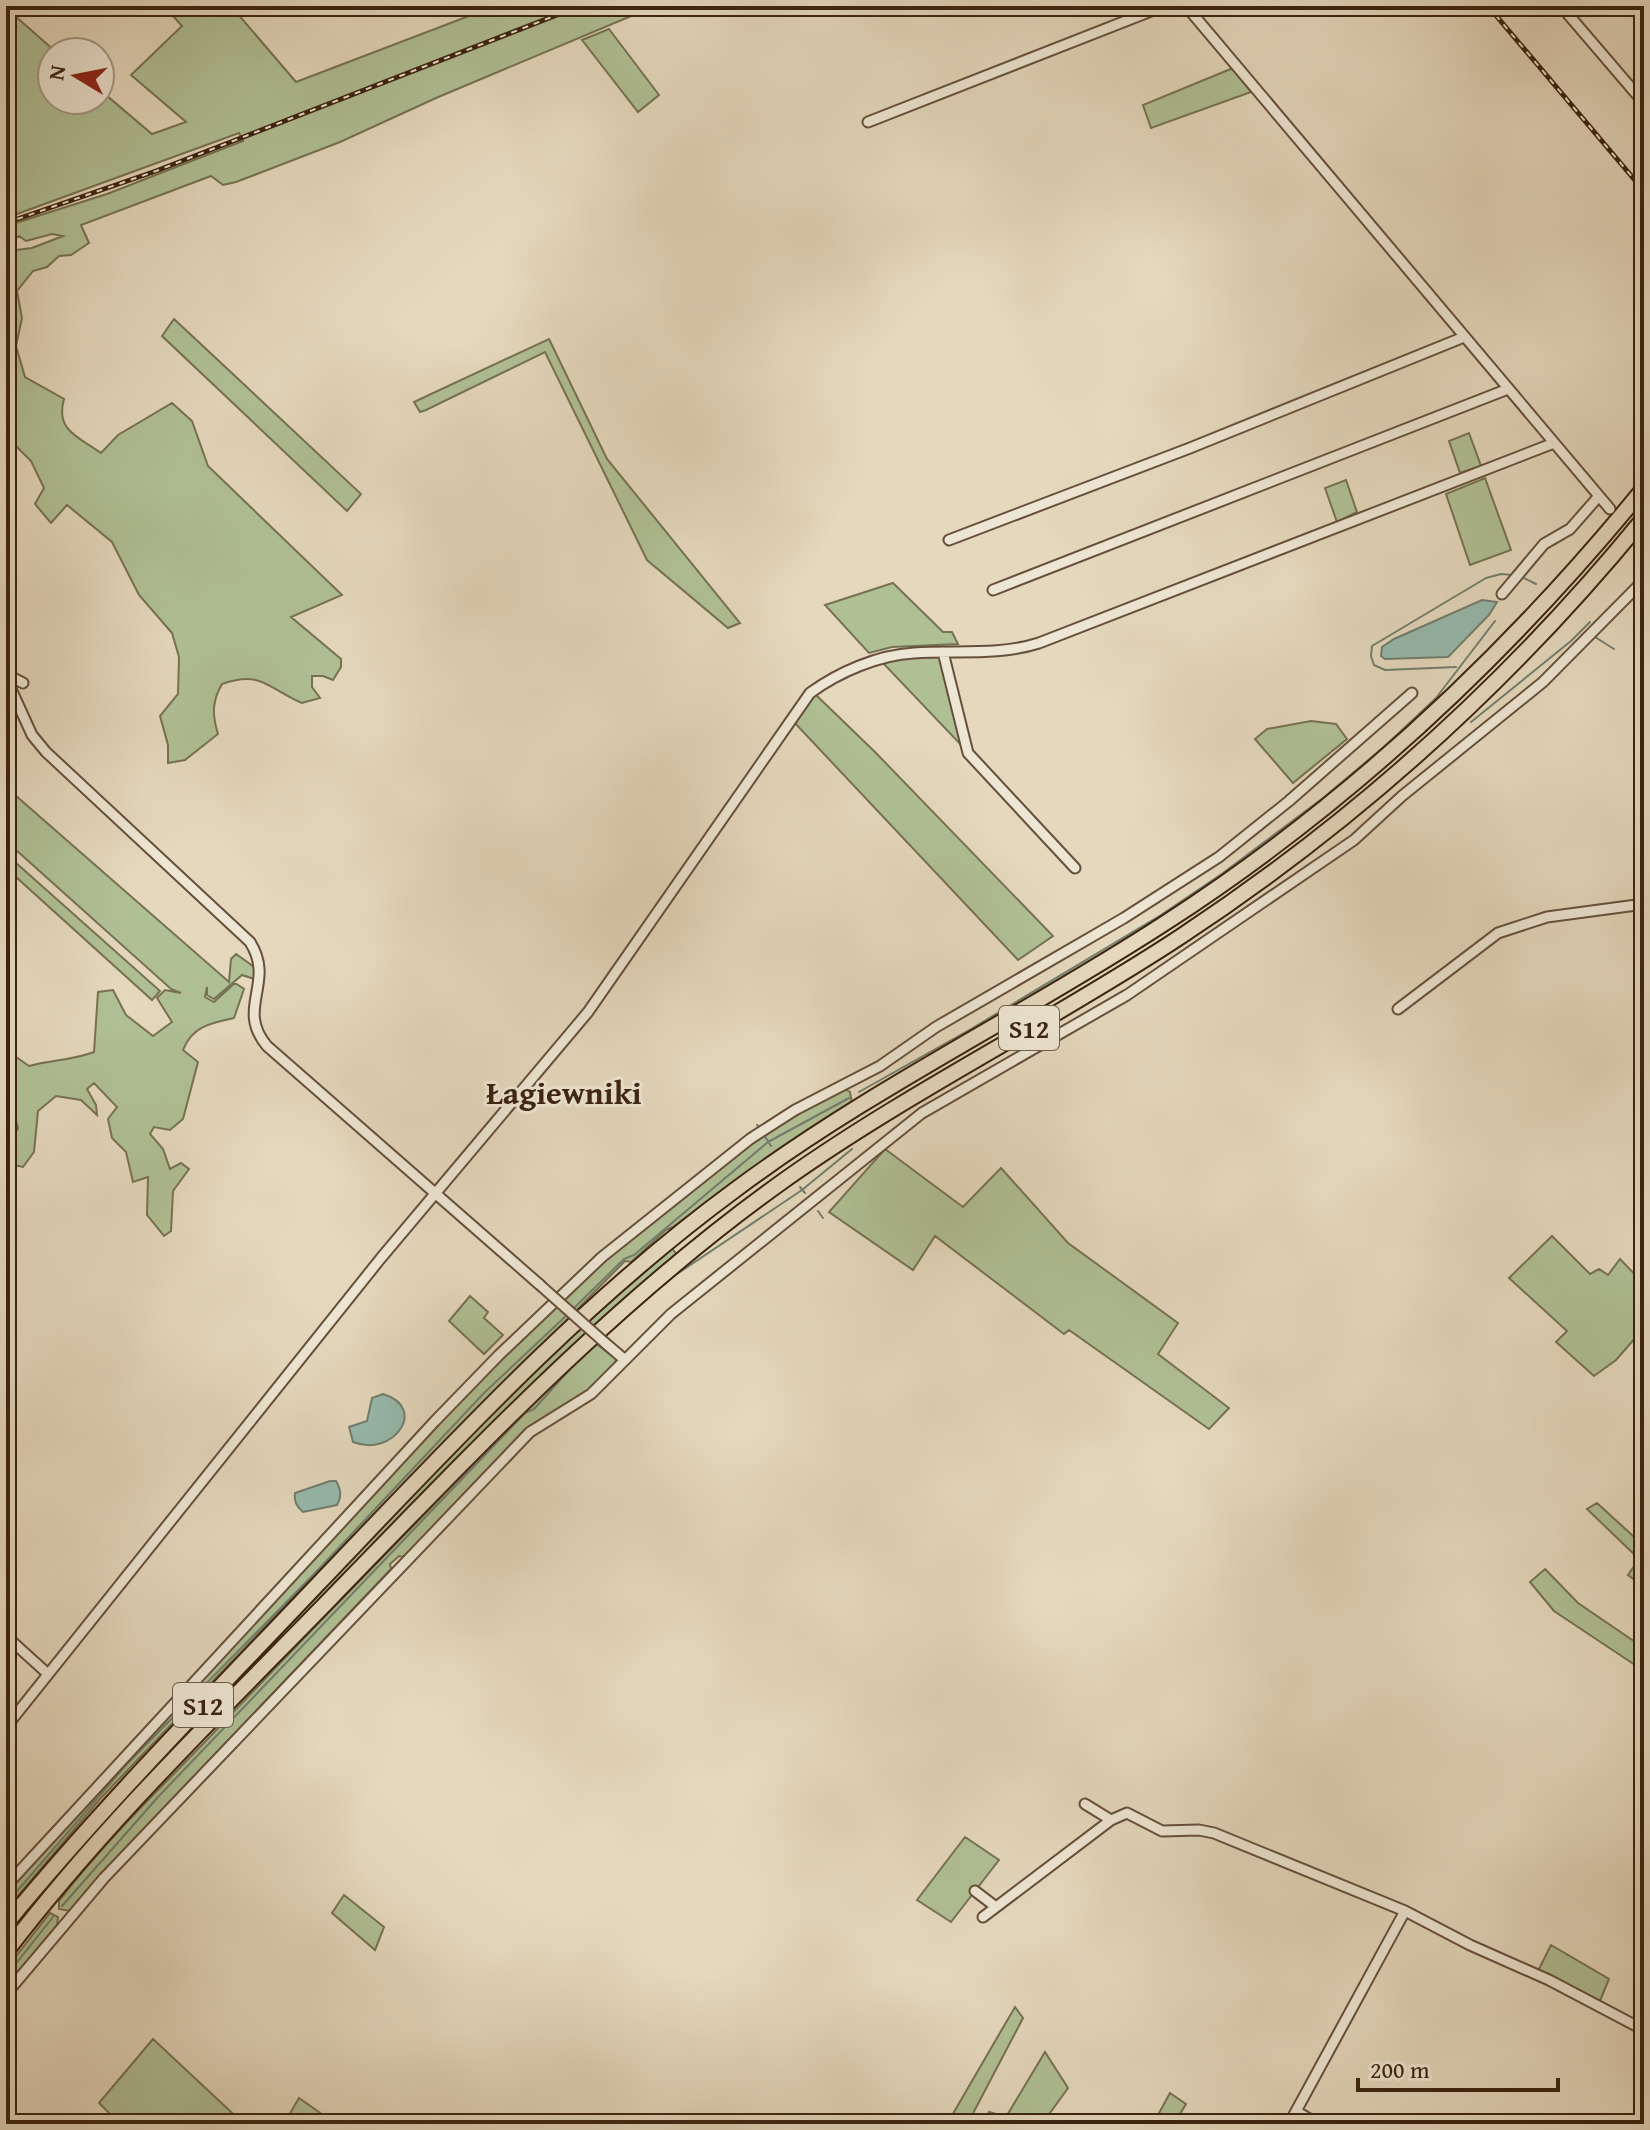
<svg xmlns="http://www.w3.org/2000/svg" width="1650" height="2130" font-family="'Gentium Book Plus',serif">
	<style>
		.green { fill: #b0c095; stroke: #767252; stroke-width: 2; fill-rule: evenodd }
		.water { fill: #96baad; stroke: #727e6e; stroke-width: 2 }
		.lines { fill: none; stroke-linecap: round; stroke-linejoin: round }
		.stream { stroke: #727e6e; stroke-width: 2 }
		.minor-tunnel { stroke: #c3b49a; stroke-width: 9; stroke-dasharray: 9 4.5; stroke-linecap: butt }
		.minor-casing { stroke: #66503b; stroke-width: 13 }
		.highway-casing { stroke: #3b2310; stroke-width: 18 }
		.minor { stroke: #eee6d4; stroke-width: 9 }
		.highway { stroke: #e5d8bd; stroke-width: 14 }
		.rail-casing { stroke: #3b2310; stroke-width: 5 }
		.rail { stroke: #eee6d4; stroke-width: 2; stroke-dasharray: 6; stroke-linecap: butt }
		.minor-bridge-casing { stroke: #66503b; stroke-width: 13; stroke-linecap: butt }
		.minor-bridge { stroke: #eee6d4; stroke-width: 9 }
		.labels { text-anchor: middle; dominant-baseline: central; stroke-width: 6; stroke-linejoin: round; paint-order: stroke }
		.shield { fill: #eee6d4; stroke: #715e4b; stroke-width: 2 }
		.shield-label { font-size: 26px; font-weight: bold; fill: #3b2310 }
		.quarter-label { font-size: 32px; font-weight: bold; fill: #3b2310; stroke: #eee6d4 }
	</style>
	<rect width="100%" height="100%" fill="#e5d8bd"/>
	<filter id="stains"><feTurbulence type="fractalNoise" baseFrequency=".0025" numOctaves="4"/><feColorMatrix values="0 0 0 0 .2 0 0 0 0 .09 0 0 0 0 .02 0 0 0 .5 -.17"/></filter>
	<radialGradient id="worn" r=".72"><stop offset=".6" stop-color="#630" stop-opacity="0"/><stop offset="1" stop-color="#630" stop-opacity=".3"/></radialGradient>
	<path class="green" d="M164 6H231L296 82 495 6H655L436 98 340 142 236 182 223 185 211 176 81 225 89 243 71 255 59 256 47 267 33 271 17 291 22 318 16 346 25 377 64 399C55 431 79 437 101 453L118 435 172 403 192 421 208 466 342 595 291 617 341 659V667L333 680 323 676H312V687L320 698 302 703C267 688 262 670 222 684 212 701 212 715 218 734L185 760 168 763V745L160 716 178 694 179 657 172 633 139 595 112 542 67 505 51 523 35 504 44 488 31 461 6 436V226L107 194 243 141 239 133 6 218V8L56 52H52V100H100V90L152 134 186 122 131 75 182 26ZM52 234 63 236 32 248 16 250 7 244 19 236 26 241Z
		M609 29 659 95 638 112 582 40Z
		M1233 68 1251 92 1151 128 1143 105Z
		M174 319 361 494 347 511 162 336Z
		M549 339 607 459 740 623 728 628 647 560 545 352 426 410 420 412 414 402Z
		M1469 433 1481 466 1460 473 1449 441Z
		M1485 478 1511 550 1470 565 1446 494Z
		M1346 480 1357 512 1337 522 1325 488Z
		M893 583 943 632H952L958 644 892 647 869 653 825 605Z
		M916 656 941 657 962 746 882 662Z
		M815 694 875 752 1053 936 1018 960 792 720Z
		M1311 721 1336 724 1347 739 1293 783 1255 739 1267 729Z
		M15 795 229 982 231 959 236 954 260 971 257 980 242 975 214 999 207 995V987L205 997 214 1002 235 983 244 989 234 1018C211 1023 192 1026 183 1050L198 1062 183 1119 170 1130 154 1127 150 1134 163 1149 170 1169 181 1163 189 1169 173 1191 171 1231 164 1236 147 1215 148 1177 133 1182 126 1152 112 1138 108 1119 117 1107 94 1083 87 1089 96 1105 97 1115 81 1100 56 1096 38 1111 34 1152 23 1167 8 1164 7 1147 18 1128 15 1117 6 1114V1050L29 1066C51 1060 74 1060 94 1052L98 992 113 990 126 1015 153 1036 172 1022 157 998 165 990 181 993 171 989 6 841V808Z
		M6 854 160 991 152 1000 6 868Z
		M840 1089H845L850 1092 852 1103 746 1172 673 1227 666 1230 631 1262 625 1261 298 1592 100 1799 6 1910V1891L482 1377 602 1261 765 1131Z
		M885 1149 963 1207 1001 1168 1068 1243 1178 1323 1158 1354 1229 1408 1209 1429 1069 1330 1064 1334 935 1236 913 1270 829 1212Z
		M1552 1236 1590 1274 1599 1269 1608 1275 1620 1259 1644 1284V1328L1616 1360 1594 1376 1556 1342 1567 1331 1509 1278Z
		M670 1246 678 1256 339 1578 231 1691 6 1942V1934L20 1917 125 1797 519 1380Z
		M470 1296 488 1312 484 1318 503 1335 484 1354 449 1321Z
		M594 1342 616 1359 615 1363 594 1387 538 1422 404 1557 399 1556 390 1564 391 1569 138 1835 70 1911 59 1909V1901C108 1837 169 1780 224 1722 346 1593 470 1468 594 1342Z
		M1597 1503 1644 1546V1587L1628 1575 1639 1559 1587 1509Z
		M1545 1569 1578 1603 1644 1648V1671L1554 1611 1530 1582Z
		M965 1837 999 1860 951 1922 917 1900Z
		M344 1895 384 1927 375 1950 332 1913Z
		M50 1913 58 1917 57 1925 6 1987V1969Z
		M1551 1945 1609 1979 1600 2001 1538 1971Z
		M1015 2007 1023 2018 969 2121 976 2124H947Z
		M153 2039 244 2124H120L99 2103Z
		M1045 2052 1068 2088 1042 2124H982L989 2112 1006 2117Z
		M1170 2093 1186 2104 1174 2124H1153Z
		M299 2098 336 2124H284Z"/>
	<path class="water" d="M1482 600 1497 602 1489 615 1448 657 1385 659 1381 656 1382 647 1394 639Z
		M383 1394C429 1408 393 1458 353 1442L349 1427 367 1421 372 1398Z
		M330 1481H336C341 1490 342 1496 337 1505L303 1512C296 1506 294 1501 295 1493Z"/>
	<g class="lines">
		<path class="stream" d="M1522 577 1536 584
			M1595 637 1614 649
			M1456 667 1385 670 1374 665 1371 656 1372 646 1486 578 1501 574 1512 575
			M1471 722 1571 641 1590 622
			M859 1092 971 1029 1161 915 1223 873 1323 798 1385 746 1436 698 1495 621
			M757 1125 759 1127
			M764 1135 771 1146
			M800 1187 805 1193
			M818 1211 823 1218
			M572 1310 624 1259 634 1255 768 1142 849 1098
			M626 1316 671 1278 802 1190 852 1149
			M6 1904 126 1765 315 1573 484 1393 567 1315
			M62 1906 158 1797 525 1413 534 1409 580 1358
			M6 1976 53 1917"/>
		<path class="minor-tunnel" d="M1610 509 1640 545"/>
		<defs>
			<path id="minor" d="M1186 6 1610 509
				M1561 6 1644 103
				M868 122 1164 6
				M949 540 1190 448 1464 337
				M1640 545 1644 549
				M993 590 1508 389
				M1502 594 1544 544 1570 529 1599 496
				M943 652 968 753 1075 868
				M6 674 23 683
				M6 678 32 735 46 752 250 942C276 983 235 1008 267 1046L540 1285
				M1398 1009 1498 933 1547 917 1644 904
				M604 1342 625 1360
				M6 1636 48 1674
				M6 1727 381 1258 588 1012 810 693C839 672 878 655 914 653 956 650 998 656 1039 643L1554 443
				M1085 1804 1111 1820
				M6 1886 435 1421 499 1355 602 1257 750 1139 795 1110 880 1066 936 1027 1124 918 1219 857 1289 801 1412 693
				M975 1891 996 1907
				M983 1917 1111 1820 1127 1813 1162 1831 1199 1830 1214 1833 1405 1911 1470 1945 1549 1980 1644 2030
				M6 1994 104 1878 530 1432 591 1394 671 1314 922 1113 1127 995 1354 840 1402 796 1543 682 1644 580
				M1296 2111 1318 2124
				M1289 2124 1405 1911"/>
			<path id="highway" d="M6 1924C104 1805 213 1695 319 1583 451 1445 580 1304 735 1190 870 1089 1024 1015 1165 923 1349 804 1506 657 1644 488
				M6 1952C104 1824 221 1711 333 1596 477 1448 617 1299 786 1179 912 1090 1051 1022 1180 937 1356 821 1511 681 1644 518"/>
		</defs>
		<use href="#minor" class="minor-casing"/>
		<use href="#highway" class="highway-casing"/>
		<use href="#minor" class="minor"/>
		<use href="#highway" class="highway"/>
		<defs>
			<path id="rail" d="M1488 6 1644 191
				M6 223 156 171 580 6"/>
		</defs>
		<use href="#rail" class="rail-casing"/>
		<use href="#rail" class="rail"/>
		<defs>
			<path id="minor-bridge" d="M540 1285 604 1342"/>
		</defs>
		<use href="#minor-bridge" class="minor-bridge-casing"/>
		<use href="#minor-bridge" class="minor-bridge"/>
	</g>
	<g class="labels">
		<g class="shield">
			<rect x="999" y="1006" width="60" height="44" rx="6"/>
			<rect x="173" y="1683" width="60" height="44" rx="6"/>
		</g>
		<g class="shield-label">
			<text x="1029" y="1028">S12</text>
			<text x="203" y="1705">S12</text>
		</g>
		<g class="quarter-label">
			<text x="564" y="1092">Łagiewniki</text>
		</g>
	</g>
	<rect width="1650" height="2130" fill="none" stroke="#e5d8bd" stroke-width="32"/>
	<rect x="8" y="8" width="1634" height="2114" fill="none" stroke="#3b2310" stroke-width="4"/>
	<rect x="16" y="16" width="1618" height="2098" fill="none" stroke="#3b2310" stroke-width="2"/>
	<g transform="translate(76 76) rotate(280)"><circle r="38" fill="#eee6d4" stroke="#a69886" stroke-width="2"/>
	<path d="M0-6L14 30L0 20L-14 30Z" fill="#8f2418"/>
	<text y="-12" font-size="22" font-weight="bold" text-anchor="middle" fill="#3b2310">N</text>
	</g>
	<path d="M1358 2078v12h200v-12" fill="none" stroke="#3b2310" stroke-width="4"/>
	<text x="1370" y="2078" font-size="24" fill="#3b2310" stroke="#eee6d4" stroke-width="6" paint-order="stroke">200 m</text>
	<rect width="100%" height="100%" filter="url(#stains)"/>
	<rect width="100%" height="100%" fill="url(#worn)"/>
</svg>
